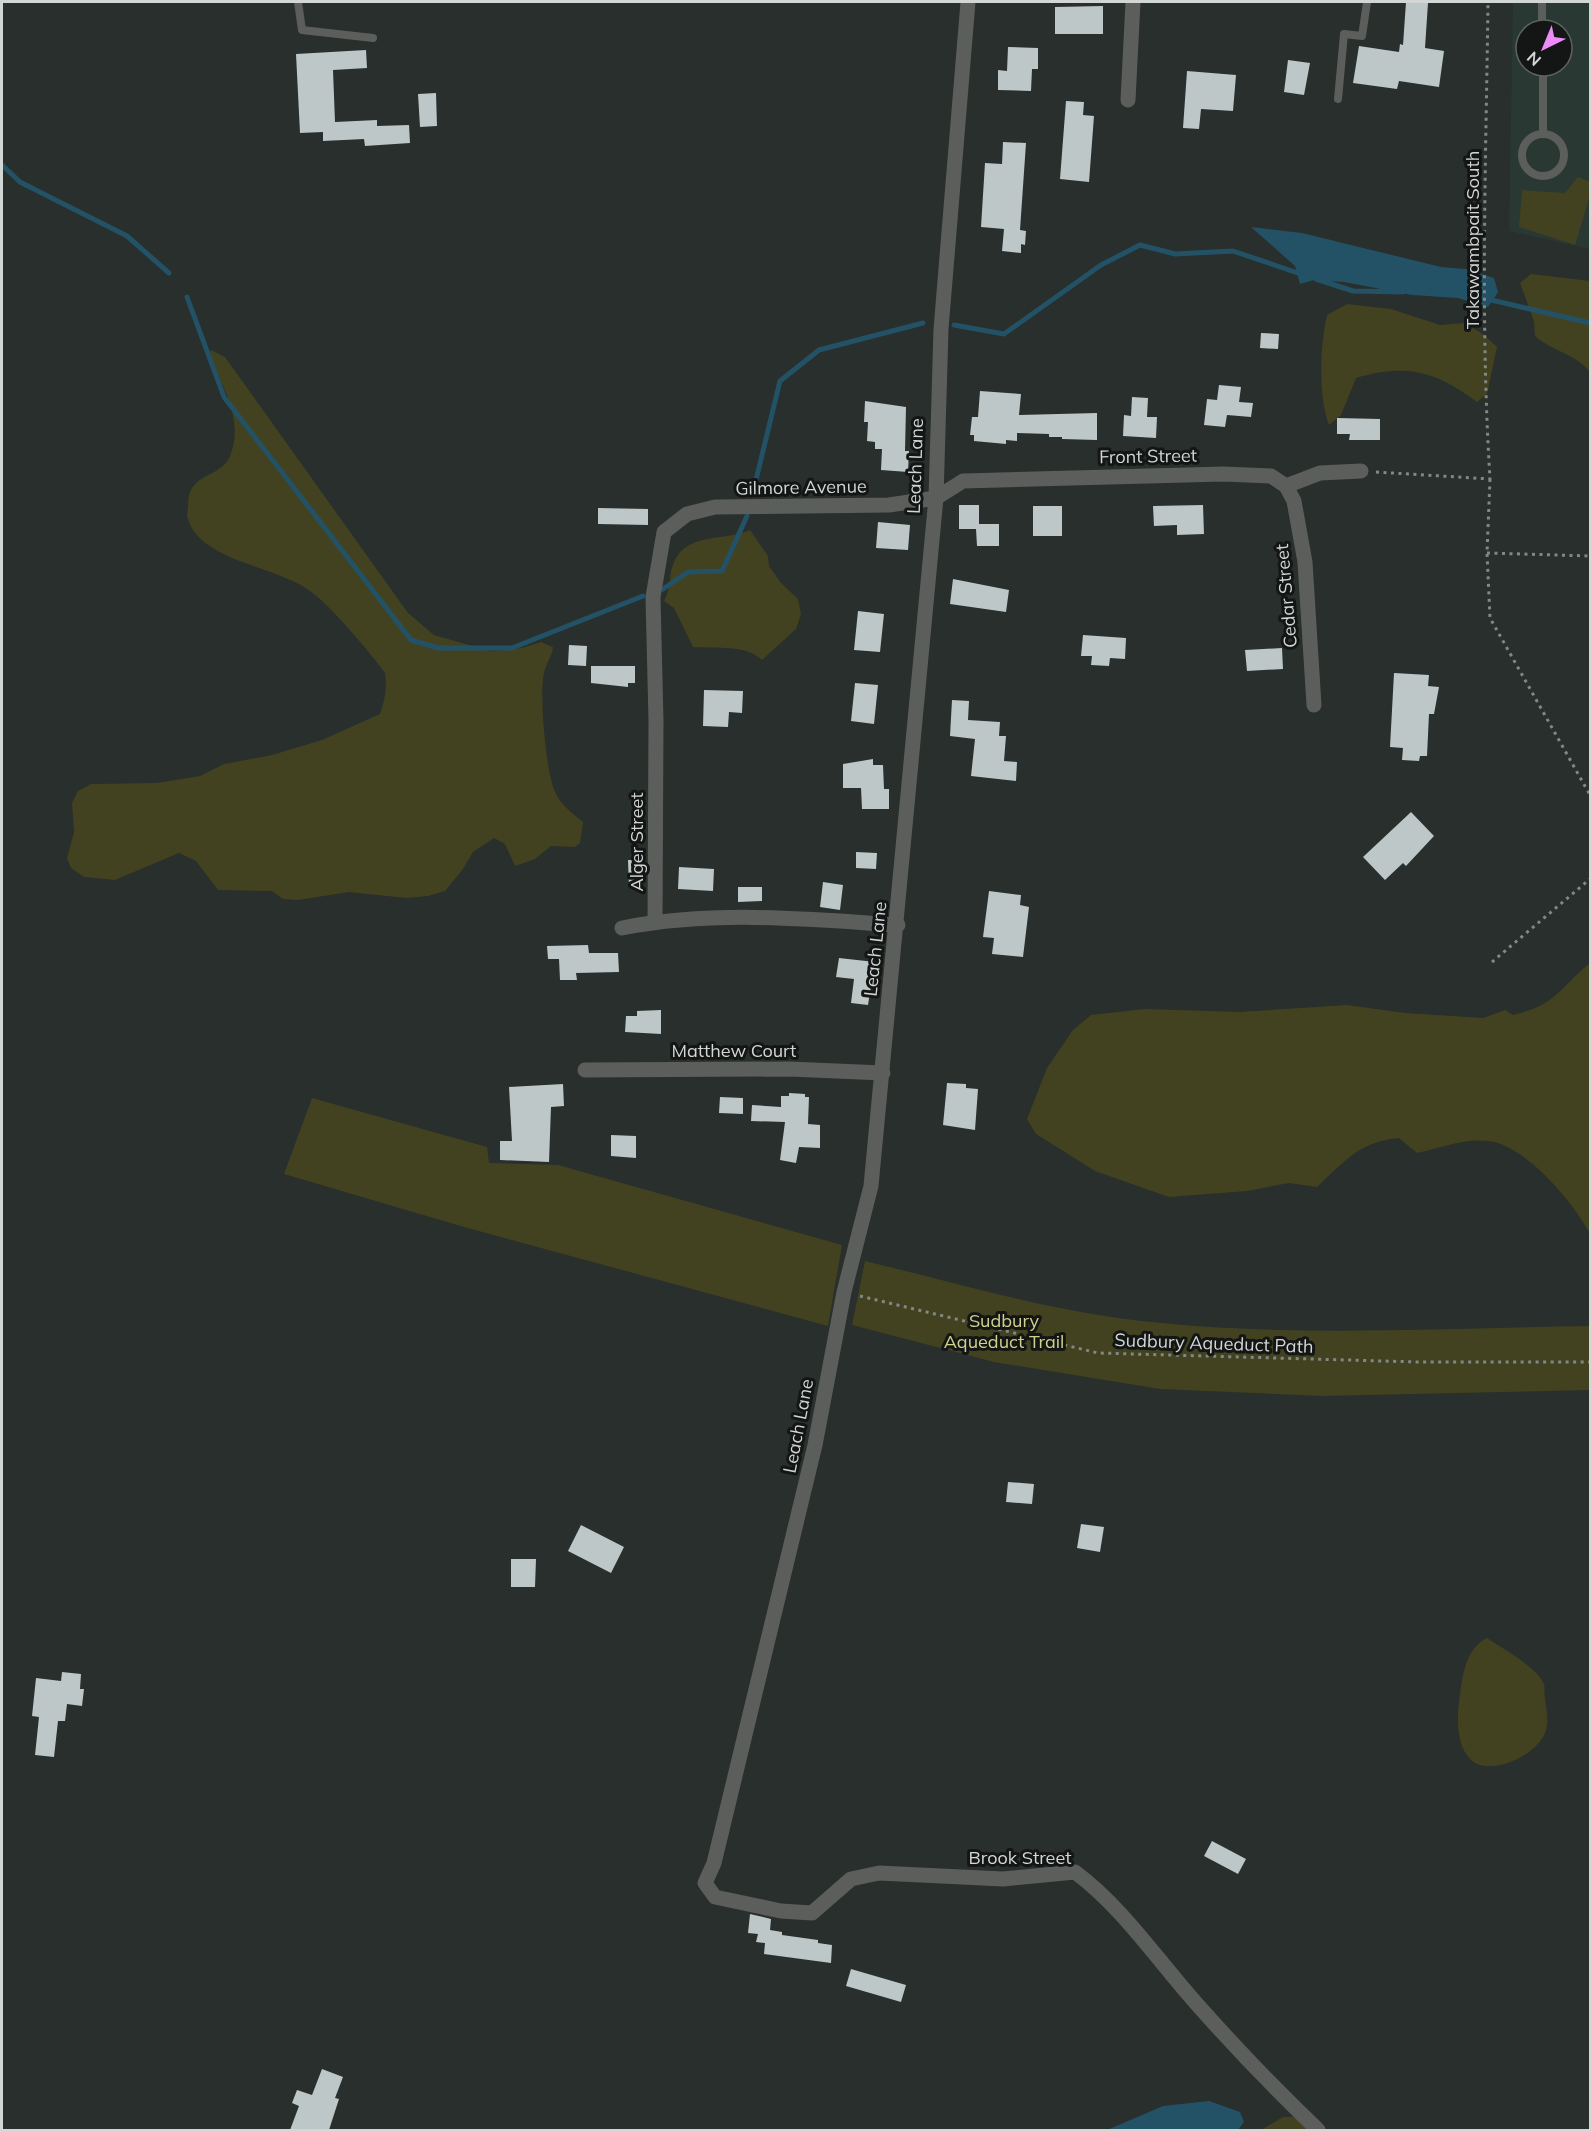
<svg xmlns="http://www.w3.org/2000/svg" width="1592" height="2132" font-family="Mulish,sans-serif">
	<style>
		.built { fill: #293832; fill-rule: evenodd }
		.green { fill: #424220 }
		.water { fill: #235267 }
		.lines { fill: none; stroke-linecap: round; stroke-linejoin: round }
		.stream { stroke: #235267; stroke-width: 5 }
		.building { fill: #bdc7c8 }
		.path { stroke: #828886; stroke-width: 3; stroke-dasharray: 3 4.5; stroke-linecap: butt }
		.service { stroke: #5c5e5c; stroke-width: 8 }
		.minor { stroke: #5c5e5c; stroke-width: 15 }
		.labels { text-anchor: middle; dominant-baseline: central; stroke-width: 6; stroke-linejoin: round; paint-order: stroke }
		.street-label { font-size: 18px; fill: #d2d6d5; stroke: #131615 }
		.park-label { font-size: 18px; fill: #d1d28a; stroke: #131615 }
	</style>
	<rect width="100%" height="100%" fill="#282f2c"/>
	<path class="built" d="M1513 2H1590V249L1509 231ZM1526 30H1562V66H1526Z"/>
	<path class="green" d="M1578 177 1590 182V195L1575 245 1519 227 1522 190 1565 193Z
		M1531 274 1590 281V372C1576 354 1550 350 1535 336L1534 321 1520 283Z
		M1347 304 1391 309 1440 325 1464 323 1483 334 1497 347 1487 394 1477 402C1436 371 1406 363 1356 378L1341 415 1329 425C1318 396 1320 345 1327 315Z
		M211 350 225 357 408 613 434 635 490 651 522 648 541 642 553 647C552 657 546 663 544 673 539 694 546 772 555 792 561 805 572 813 583 822L580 843 575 847 551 846 535 859 515 866 505 844 494 838 473 852 463 869 445 891 428 896 406 898 349 892 298 900 283 899 272 891 218 890 196 861 179 853 115 880 84 877 71 868 67 858 74 832 72 803 78 791 91 784 157 783 200 776 224 764 272 755 322 740 380 714C385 699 387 689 385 673 368 650 336 612 314 594 282 566 201 563 188 519 186 515 188 509 188 505 188 471 221 479 230 456 244 423 224 385 208 357Z
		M750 530 768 556 769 566 781 583 798 599 801 614 796 629 762 660C746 644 716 649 693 647L674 608 664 601C672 586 668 578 673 565 685 531 724 542 750 530Z
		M1590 963 1589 1232C1572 1201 1526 1146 1489 1141 1465 1138 1440 1148 1417 1153L1399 1138C1360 1141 1344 1162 1317 1187L1289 1183 1247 1191 1169 1197 1095 1171 1036 1134 1027 1119 1047 1068 1073 1030 1091 1015 1145 1009 1240 1012 1347 1005 1405 1013 1483 1018 1505 1010 1513 1015C1557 1005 1559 988 1590 963Z
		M312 1098 487 1147 489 1163 558 1165 842 1245 828 1326 464 1227 284 1174Z
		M865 1261C949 1281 1032 1306 1118 1318 1274 1339 1434 1328 1590 1326V1390L1322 1396 1160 1389 994 1362 852 1325Z
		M1487 1638C1502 1648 1537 1667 1544 1684 1545 1687 1544 1694 1545 1698 1546 1708 1549 1720 1546 1730 1540 1754 1491 1778 1471 1760 1455 1745 1457 1713 1460 1694 1463 1674 1466 1648 1487 1638Z
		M1311 2116 1326 2130H1261L1283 2117Z"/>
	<path class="water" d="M1251 227 1302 233 1441 267 1466 269 1494 278 1498 292 1488 307 1458 298 1412 295 1344 282 1314 280 1300 284 1295 266Z
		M1209 2101 1240 2112 1244 2122 1238 2130H1107L1163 2106Z"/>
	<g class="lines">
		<path class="stream" d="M2 165 20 182 127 236 169 273
			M1316 279 1353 291 1403 292
			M187 297 224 397 411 640 438 648H512L643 596
			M1487 299 1590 323
			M954 325 1004 334 1101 265 1140 245 1175 254 1233 251 1301 274
			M754 488 780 381 819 350 923 323
			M663 589 688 572 722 571 747 516"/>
	</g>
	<path class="building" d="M1406 2 1428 3 1425 48 1444 51 1439 87 1399 81 1397 89 1353 83 1359 46 1399 52 1400 44 1403 45Z
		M1103 6V34H1055V7Z
		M1008 47 1038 48V69H1032L1031 91 998 90V70L1007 71Z
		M366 50 367 68 333 70 335 122 377 120V126L409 125 410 143 365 146 364 139 323 141V132L300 133 296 54Z
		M1288 60 1310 63 1304 95 1284 92Z
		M1187 71 1236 75 1233 111 1201 109 1199 129 1183 128Z
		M436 93 437 126 420 127 418 94Z
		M1066 101 1084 102 1083 115 1094 116 1089 182 1060 179Z
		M1003 142 1026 143 1020 230 1026 231 1025 245 1021 244V253L1002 251 1004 229 981 227 985 163 1002 164Z
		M1261 333 1279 334 1278 349 1260 348Z
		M1219 385 1241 387 1239 402 1253 403 1251 417 1227 415 1225 427 1204 425 1207 399 1217 400Z
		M980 391 1021 394 1019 415 1097 413V440L1062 439V437H1049V434L1017 433V441L1006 440V444L974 441V435H970L972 417H978Z
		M1132 397 1148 398 1147 417H1157L1156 438 1123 436 1124 415 1131 416Z
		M865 401 906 407 905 451H909L908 472 881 470 882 449H875V442L867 441 868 422H864Z
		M1337 418 1380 419V440H1349L1350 434H1337Z
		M959 505H979V524H999V546H977L976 529H959Z
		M1203 505 1204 534 1177 535V525L1154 526 1153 506Z
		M1033 506H1062V536H1033Z
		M598 508 648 509V525L598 524Z
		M878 522 910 525 908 550 876 548Z
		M953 579 1009 590 1006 612 950 604Z
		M858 611 884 614 880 652 854 650Z
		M1083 635 1126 638 1125 659 1110 658 1109 666 1091 665 1092 656H1081Z
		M569 645 587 646 586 666 568 665Z
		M1282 648 1283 669 1247 671 1245 650Z
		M591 666H635V683H628V687L591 683Z
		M1394 673 1429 675 1428 686 1439 687 1434 714H1429L1427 756H1420L1419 761 1402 760 1403 748 1390 747Z
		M855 683 878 685 874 724 851 721Z
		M704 690 743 691 742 713 729 712 728 727 703 726Z
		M952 700 969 701 968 720 1000 722 999 736H1006L1004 761 1017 762 1016 781 971 776 975 739 950 736Z
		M873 759V765H883L884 789H889V809H862L861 788H843V764Z
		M1411 812 1434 836 1406 866 1403 863 1385 880 1363 857Z
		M856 852 877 853 876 869 856 868Z
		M628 860H643V888L629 887Z
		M679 867 714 869 713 891 678 889Z
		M823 882 843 885 840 910 820 907Z
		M738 887H762V901L738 902Z
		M989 891 1021 895 1020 905 1029 907 1023 957 992 954 994 938 983 937Z
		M588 945 589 953H618L619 972 576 973 577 980H560L559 959H548L547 946Z
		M839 958 875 962 868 1005 851 1003 854 979 836 977Z
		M661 1010V1034L625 1032 626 1016H637V1011Z
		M947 1083 966 1084V1088L978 1089 975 1130 943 1125Z
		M563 1084 564 1106 551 1107 549 1162 500 1160V1141H512L509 1087Z
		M789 1093 805 1094V1097H809L808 1124 820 1125V1148L799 1147 796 1163 780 1160 785 1122 751 1121 752 1105 781 1107V1096H789Z
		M720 1097 743 1098V1114L719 1113Z
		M611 1135 636 1136V1158L611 1156Z
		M1008 1482 1034 1484 1032 1504 1006 1502Z
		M1081 1524 1104 1527 1100 1552 1077 1548Z
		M581 1525 624 1547 611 1573 568 1551Z
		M511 1559H536L535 1587H511Z
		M62 1672 81 1674 80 1689H84L82 1706 67 1704 65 1721H58L54 1757 35 1755 39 1717 32 1716 36 1678 61 1681Z
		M1212 1841 1246 1859 1238 1874 1204 1856Z
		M750 1914 771 1919 770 1930 782 1932V1935L818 1940V1943L832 1945 831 1963 764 1954 765 1943 756 1942 758 1934 748 1933Z
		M851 1969 906 1985 901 2002 846 1986Z
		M322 2069 343 2077 335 2098 339 2099 329 2130H290L299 2106 292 2103 297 2090 312 2095Z"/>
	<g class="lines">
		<path class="path" d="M1376 472 1490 479C1480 320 1486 160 1488 2
			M1490 479 1487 553 1490 618 1590 795
			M1487 553 1590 556
			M1492 962 1590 879
			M860 1296 1098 1353 1418 1362H1590"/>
		<path class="service" d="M298 2 302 30 373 38
			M1542 2V30
			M1543 66V134
			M1338 99 1344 34 1362 36 1367 2
			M1522 155a21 21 0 1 1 42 0a21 21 0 1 1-42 0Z"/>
		<path class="minor" d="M968 2 941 329 936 498 871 1186 844 1292 815 1445 714 1863 705 1883 715 1897 781 1911 812 1913 851 1879 879 1873 1003 1879 1075 1872C1122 1907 1156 1958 1195 2002 1234 2046 1275 2089 1318 2130
			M1128 100 1133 2
			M1286 486 1320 473 1361 471
			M655 922 656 721 653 597 664 532 687 514 715 507 889 505 936 498 963 481 1223 474 1271 476 1286 486 1294 501 1305 562 1314 705
			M622 928C715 910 804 919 898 925
			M585 1070 789 1069 883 1073"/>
	</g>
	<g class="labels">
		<g class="street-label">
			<text transform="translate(1472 240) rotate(-90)">Takawambpait South</text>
			<text transform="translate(1148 456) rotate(-1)">Front Street</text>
			<text transform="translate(915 466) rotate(-88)">Leach Lane</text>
			<text transform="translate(801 487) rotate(-1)">Gilmore Avenue</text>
			<text transform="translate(1286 596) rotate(-95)">Cedar Street</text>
			<text transform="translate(636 842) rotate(-90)">Alger Street</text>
			<text transform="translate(875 949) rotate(-84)">Leach Lane</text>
			<text x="734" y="1050">Matthew Court</text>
			<text transform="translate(1214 1343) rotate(2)">Sudbury Aqueduct Path</text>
			<text transform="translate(798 1426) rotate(-79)">Leach Lane</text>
			<text x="1020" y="1857">Brook Street</text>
		</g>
		<g class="park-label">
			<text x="1004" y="1320">Sudbury<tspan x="1004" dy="21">Aqueduct Trail</tspan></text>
		</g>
	</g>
	<rect width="1592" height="2132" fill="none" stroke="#d2d6d5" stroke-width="6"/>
	<g transform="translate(1544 48) rotate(223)"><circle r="28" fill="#131615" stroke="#5f6362" stroke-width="1.5"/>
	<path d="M0-4.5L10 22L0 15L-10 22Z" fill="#ed8cf9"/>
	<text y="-9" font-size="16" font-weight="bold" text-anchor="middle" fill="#d2d6d5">N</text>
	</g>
</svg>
